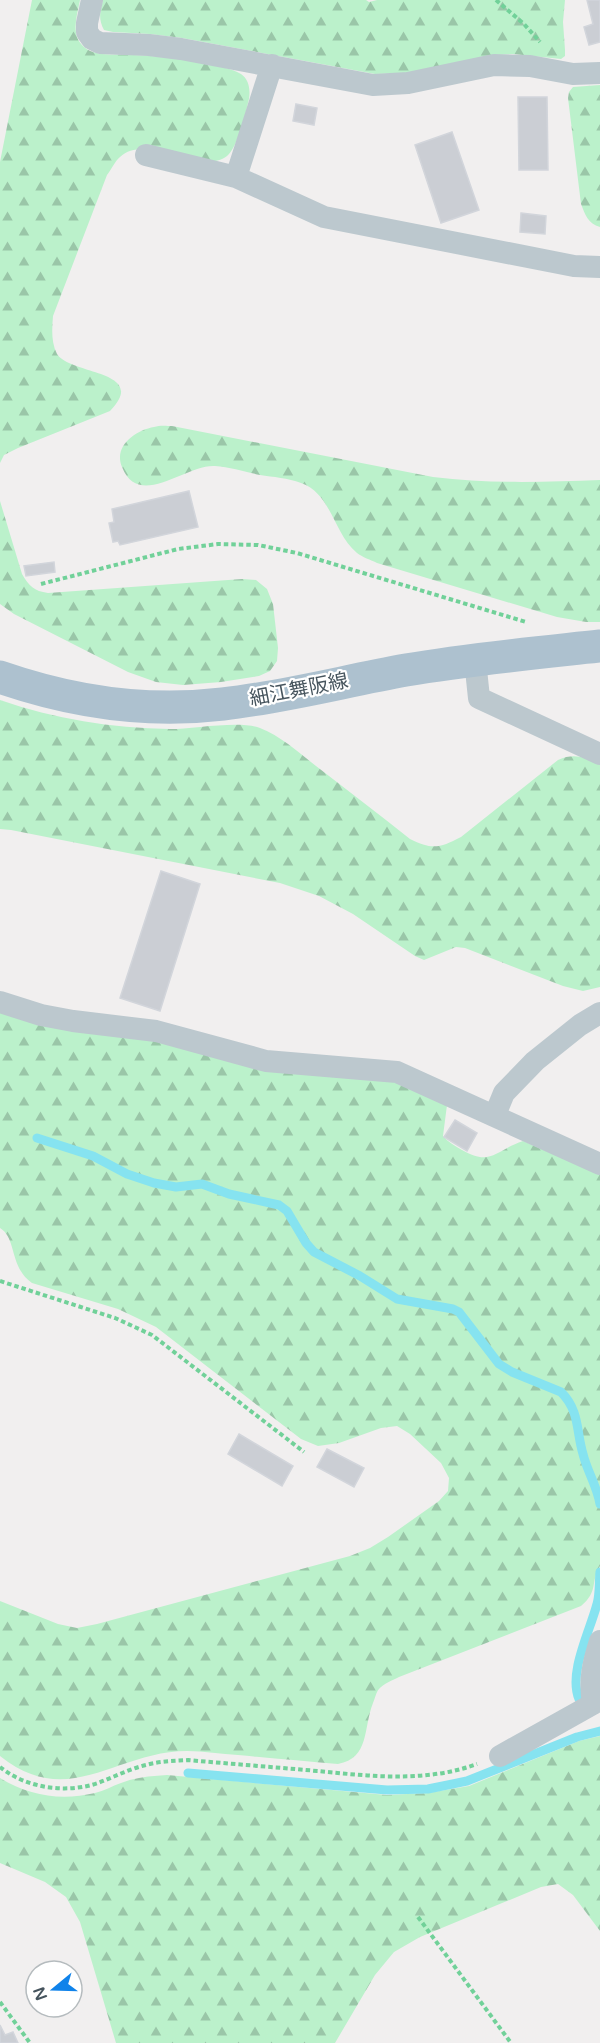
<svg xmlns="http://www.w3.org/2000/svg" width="600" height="2043" font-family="'Varela Round','Noto Sans JP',sans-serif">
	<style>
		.forest { fill: url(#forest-firs) }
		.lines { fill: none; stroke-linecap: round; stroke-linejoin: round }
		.stream { stroke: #86e3f0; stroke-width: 9 }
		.building { fill: #cbced4; stroke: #d2d5db; stroke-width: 1.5 }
		.path { stroke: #71d199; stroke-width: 4; stroke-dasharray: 4.5 3; stroke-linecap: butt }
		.street { stroke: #bcc8ce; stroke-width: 22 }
		.primary { stroke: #adc1cf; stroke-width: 33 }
		.labels { text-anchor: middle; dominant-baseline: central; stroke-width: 4.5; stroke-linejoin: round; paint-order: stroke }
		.street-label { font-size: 20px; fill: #46545d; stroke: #fff }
	</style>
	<defs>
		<pattern id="forest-firs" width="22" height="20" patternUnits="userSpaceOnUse" patternTransform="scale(1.5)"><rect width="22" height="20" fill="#bbf1cb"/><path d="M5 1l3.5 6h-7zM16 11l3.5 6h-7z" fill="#9ac6a8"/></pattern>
	</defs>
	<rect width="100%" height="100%" fill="#f1efef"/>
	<path class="forest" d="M32 0H80C77 16 70 35 84 47 96 58 119 53 133 55 158 56 221 62 241 74 250 80 251 93 248 103 245 116 238 144 229 154 206 179 148 131 120 157 115 161 111 170 107 175L53 316C52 329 51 342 57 354 70 375 150 370 110 411L18 448 4 455 0 463V162Z
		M103 0H366L369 2 377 0H565L563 22 565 50V56L561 59 513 54 493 55 406 73 375 74 182 38 150 34 113 32 104 30C98 19 100 11 103 0Z
		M600 85V227C588 224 585 214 581 204L568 98 569 92 573 87Z
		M172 426 433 477C489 484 544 482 600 480V622H586L557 617 377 563C371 560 362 557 357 553 333 533 332 494 301 483 288 478 273 477 260 475 246 472 230 467 215 466 186 464 139 510 122 467 113 446 136 430 154 427 160 425 167 426 172 426Z
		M0 501 22 574C29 586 34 591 48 593L242 579 256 580 267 589 273 604 278 648 277 661 270 671 259 676 221 682 183 685 156 682 128 672 14 614 0 604Z
		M0 700C55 719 111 728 170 729 193 729 240 720 260 728 281 736 299 753 316 766 347 790 379 814 410 839 432 850 440 848 461 837L558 760C574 753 584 757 600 764V987L583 991 563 986 465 948 456 947 424 960 415 956 353 914 319 896 280 883 11 830 0 829Z
		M0 1011 135 1036 395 1080 447 1105 443 1136C448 1142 455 1146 462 1150 491 1167 496 1150 523 1141L600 1174V1566C590 1582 599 1591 581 1606L399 1677C393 1680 383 1684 379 1689 376 1692 375 1699 373 1703 363 1728 370 1758 338 1764 305 1761 271 1758 238 1755 221 1754 204 1751 187 1751 116 1751 69 1811 0 1756V1601L58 1624 77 1628 97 1624 350 1556 370 1548 388 1537 439 1501 448 1491 449 1478 441 1463 410 1434 397 1426 381 1428 339 1443 318 1446 301 1439 156 1327 118 1309 32 1283C9 1267 17 1238 0 1228Z
		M600 1736V1931L573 1895 558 1884 541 1887 420 1937 394 1952 375 1975 335 2043H116L80 1922 66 1897 45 1882 0 1863V1778C30 1796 61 1801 95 1793 104 1791 112 1786 121 1783 136 1777 151 1776 167 1775L387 1795 428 1793 469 1786 579 1741Z"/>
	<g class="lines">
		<path class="stream" d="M37 1138 93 1156 127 1174 154 1183 176 1187 202 1184 229 1194 279 1205 287 1211 306 1243 314 1252 360 1276 397 1299 453 1309 459 1312 499 1364 512 1372 561 1392C580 1411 576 1431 583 1454 587 1471 597 1486 600 1504
			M579 1699C568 1673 590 1631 597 1604 600 1594 599 1582 600 1572
			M188 1773 387 1790 428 1789 467 1781 577 1737 600 1731"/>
	</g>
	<path class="building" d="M587 0H600V42L589 45 584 27 593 24Z
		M518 97H547L548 170H519Z
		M296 104 317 108 314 125 293 121Z
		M452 132 479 210 441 223 415 145Z
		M521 213 546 216 545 234 520 232Z
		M189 491 198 527 120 545 118 541 113 542 109 523 114 522 112 509Z
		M54 562 55 572 26 576 24 566Z
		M161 871 200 884 160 1011 120 998Z
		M455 1120 477 1133 467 1151 444 1137Z
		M239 1434 293 1466 282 1486 228 1454Z
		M327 1449 364 1468 354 1487 317 1467Z
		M0 2025 5 2035 13 2032 18 2043H0Z"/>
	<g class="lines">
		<path class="path" d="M496 0 524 24 540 42
			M41 584 178 549 218 544 258 545 297 553 526 622
			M0 1281 115 1318 152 1335 304 1452
			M0 1767C26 1788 66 1794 98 1783 114 1777 129 1769 146 1765 160 1761 174 1761 188 1760 231 1764 274 1767 317 1771 370 1776 425 1783 477 1764
			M418 1917 511 2043
			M0 2002 30 2043"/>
		<path class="street" d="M92 0 87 23V32L92 39 100 43 149 45 181 49 373 85 408 83 494 65 530 66 573 74 600 73
			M146 155 236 177 324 217 574 266 600 267
			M236 177 272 65
			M475 660 479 698 600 754
			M0 1002 41 1015 73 1021 156 1031 266 1061 397 1072 600 1164
			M495 1115 504 1093 535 1061 580 1025 600 1013
			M593 1704C589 1680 593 1663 600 1641
			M500 1756 593 1704"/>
		<path class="primary" d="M0 677C72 702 147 713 223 704 285 697 345 681 406 670 470 659 535 653 600 646"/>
	</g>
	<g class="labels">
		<g class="street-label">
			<text transform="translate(299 690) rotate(-11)">細江舞阪線</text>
		</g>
	</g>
	<g transform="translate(54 1989) rotate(251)"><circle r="28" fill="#ffffff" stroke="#b5bbbe" stroke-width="1.5"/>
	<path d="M0-4.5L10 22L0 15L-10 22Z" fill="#1083ea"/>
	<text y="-9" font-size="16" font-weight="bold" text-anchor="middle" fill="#46545d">N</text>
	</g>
</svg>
